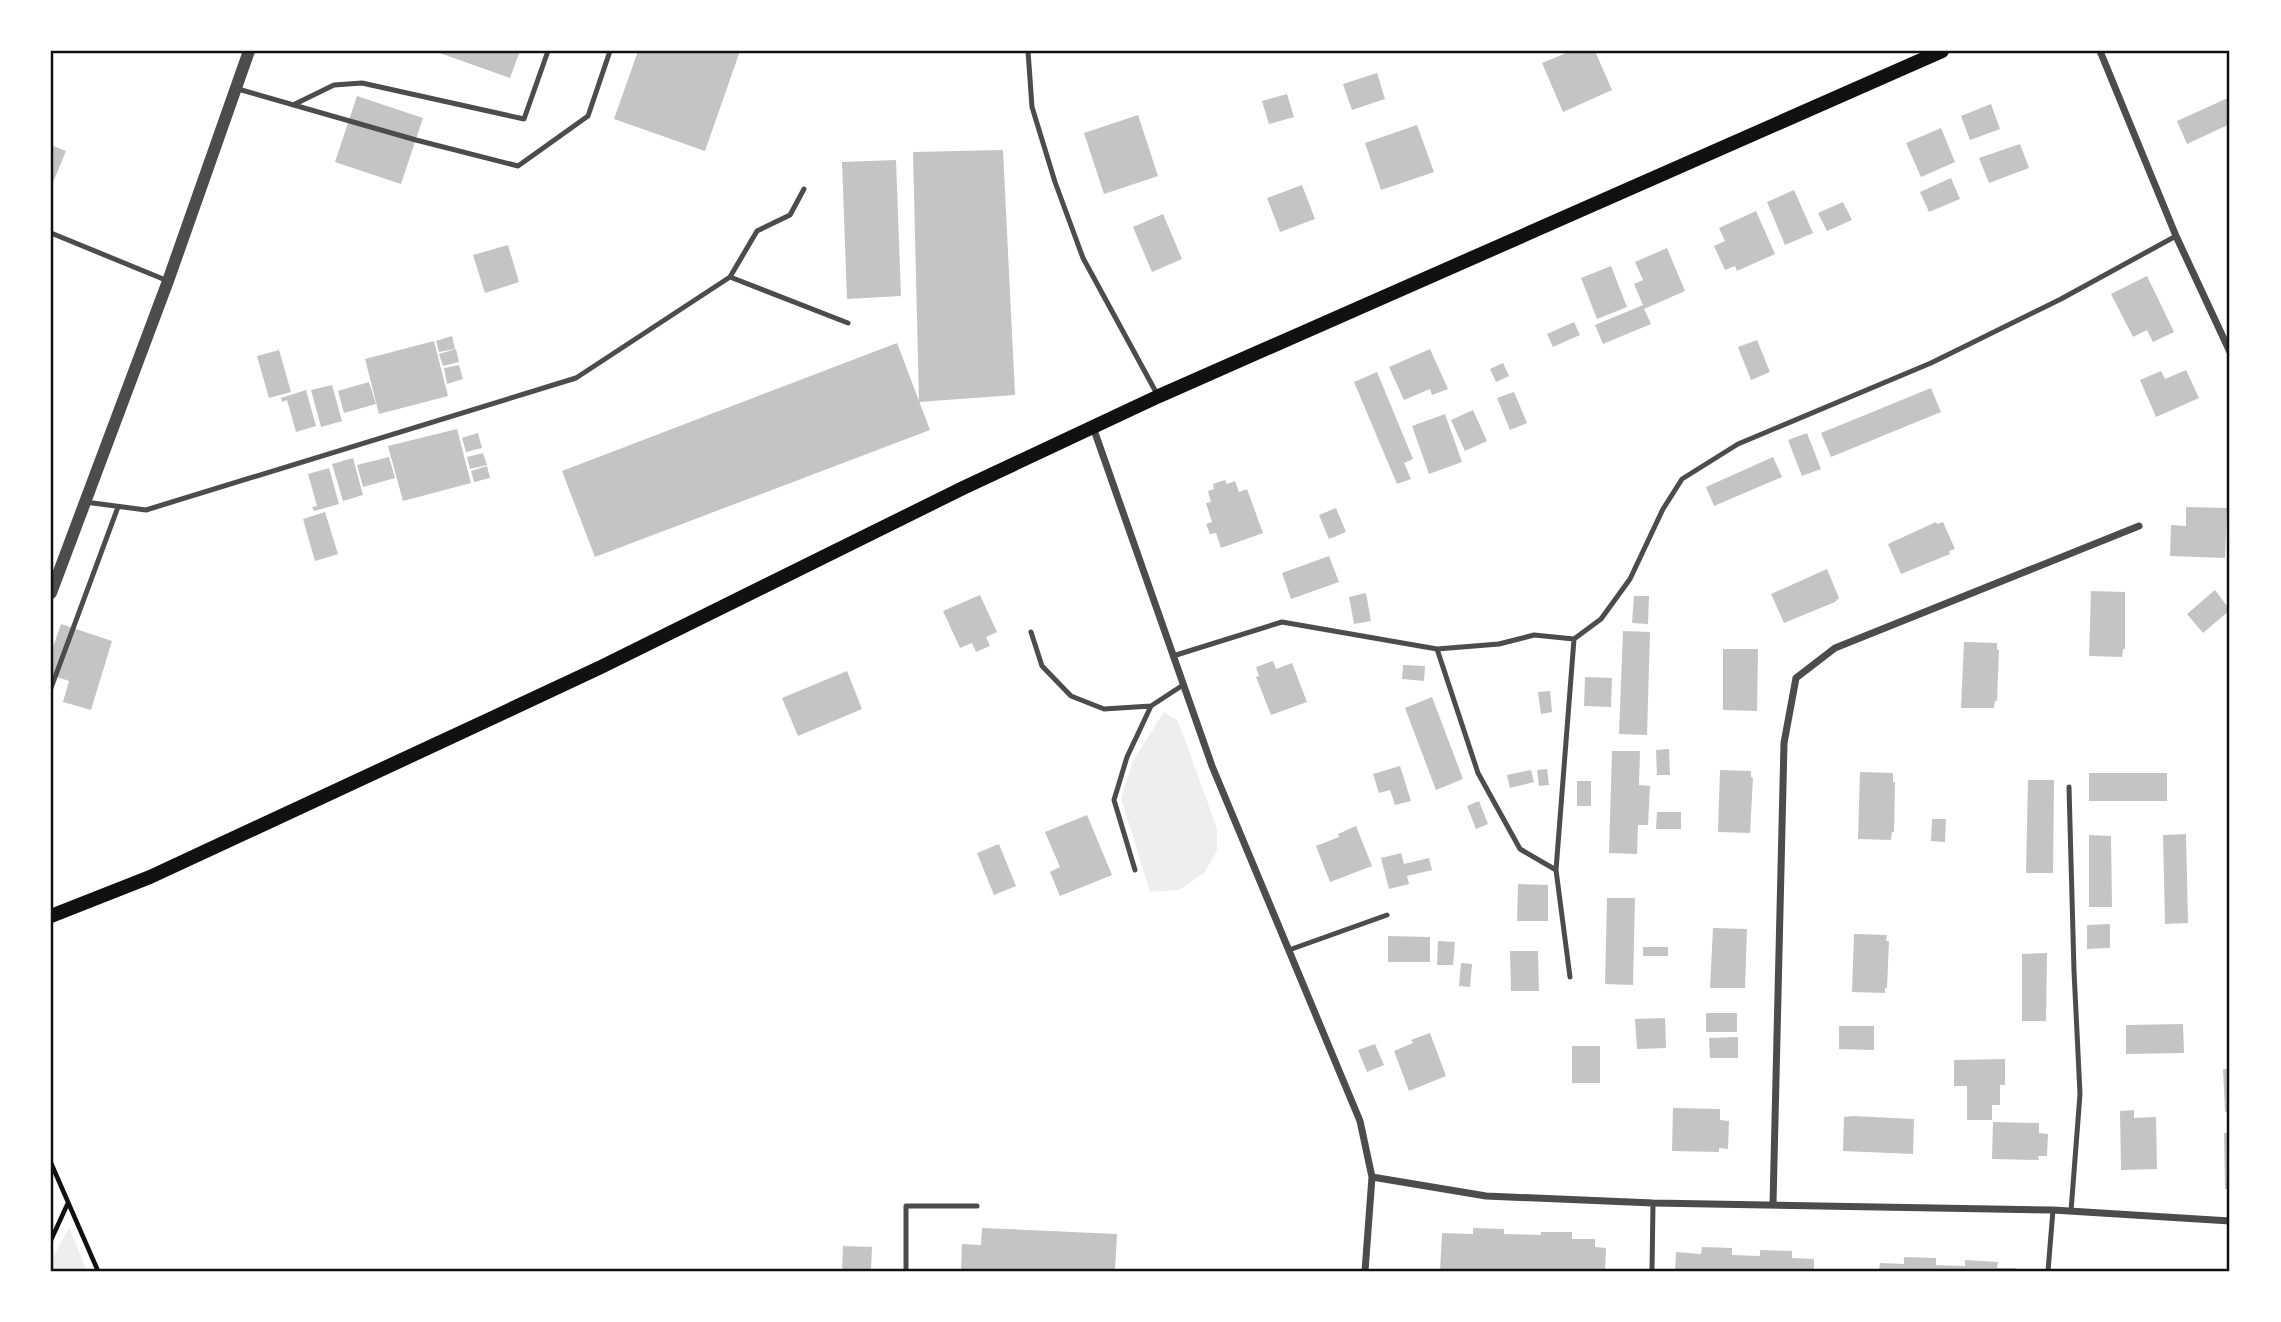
<svg xmlns="http://www.w3.org/2000/svg" width="2281" height="1322" font-family="Barlow,sans-serif">
	<style>
		.green { fill: #eee }
		.building { fill: #c4c4c4 }
		.lines { fill: none; stroke-linecap: round; stroke-linejoin: round }
		.path { stroke: #111; stroke-width: 4.5 }
		.service { stroke: #4c4c4c; stroke-width: 5 }
		.minor { stroke: #4c4c4c; stroke-width: 7 }
		.tertiary { stroke: #4c4c4c; stroke-width: 12 }
		.secondary { stroke: #111; stroke-width: 14 }
		.neatline { fill: none; stroke: #111; stroke-width: 2.5 }
	</style>
	<rect width="100%" height="100%" fill="#fff"/>
	<path class="green" d="M1164 712 1178 721 1217 828V850L1205 872 1179 890 1150 892 1121 798 1133 761Z
		M69 1228 87 1271H51V1261Z"/>
	<path class="building" d="M434 51H520L510 78Z
		M638 51H740L705 151 614 119Z
		M1571 51H1595L1612 90 1563 112 1542 63Z
		M1377 73 1385 99 1352 110 1343 84Z
		M1287 94 1294 117 1269 124 1262 101Z
		M357 96 423 118 401 184 335 162Z
		M2230 97V124L2187 144 2177 121Z
		M1991 104 2000 129 1970 140 1961 116Z
		M1138 115 1158 176 1104 194 1084 133Z
		M1417 125 1434 172 1381 190 1365 143Z
		M1941 128 1955 162 1921 177 1906 143Z
		M2020 144 2029 168 1989 183 1979 158Z
		M51 145 66 151 51 187Z
		M1003 150 1015 395 919 402 913 152Z
		M896 160 901 296 847 299 842 162Z
		M1951 178 1960 199 1929 212 1920 192Z
		M1302 185 1315 219 1280 232 1267 198Z
		M1794 190 1813 233 1785 245 1767 202Z
		M1843 202 1852 220 1827 231 1818 213Z
		M1756 211 1775 254 1737 271 1735 266 1725 270 1714 246 1725 241 1719 228Z
		M1163 214 1182 259 1152 272 1133 227Z
		M508 245 519 282 485 293 473 255Z
		M1667 248 1685 291 1644 309 1651 324 1603 344 1595 325 1643 305 1634 284 1643 280 1635 262Z
		M1611 266 1627 307 1597 319 1581 278Z
		M2147 276 2174 332 2153 342 2147 330 2133 337 2111 294Z
		M1574 322 1580 335 1553 347 1547 334Z
		M452 336 455 349 439 352 436 341Z
		M1757 340 1770 372 1751 380 1738 347Z
		M434 341 448 396 379 414 365 359Z
		M897 343 930 430 595 557 562 471Z
		M456 349 459 362 443 366 439 354Z
		M1430 349 1448 389 1432 395 1430 389 1404 400 1389 367Z
		M279 350 291 392 269 398 257 356Z
		M1503 363 1509 376 1496 382 1490 369Z
		M459 365 463 379 447 384 444 368Z
		M2186 370 2199 398 2156 417 2140 380 2161 371 2165 379Z
		M1377 372 1413 459 1404 463 1411 479 1397 484 1354 382Z
		M369 382 376 404 344 413 338 391Z
		M332 385 342 421 321 427 311 390Z
		M1931 388 1941 412 1831 457 1821 433Z
		M306 390 316 426 296 432 287 400 282 402 281 398Z
		M1514 392 1527 423 1510 430 1497 398Z
		M1473 410 1487 441 1465 451 1451 420Z
		M1445 414 1462 462 1429 474 1412 426Z
		M457 429 471 483 403 501 388 446Z
		M478 433 482 448 466 452 462 438Z
		M1807 433 1821 469 1802 476 1788 440Z
		M483 453 487 465 470 469 467 457Z
		M389 457 395 478 363 487 357 465Z
		M1773 457 1782 477 1714 506 1706 487Z
		M353 458 363 495 343 501 332 464Z
		M487 466 490 478 474 482 471 471Z
		M329 468 339 504 314 511 312 507 317 506 308 474Z
		M1225 480 1227 484 1235 481 1239 492 1247 489 1263 533 1221 548 1216 533 1210 534 1206 524 1212 522 1206 503 1211 502 1208 491 1214 489 1213 484Z
		M2186 507 2227 508 2225 558 2170 556 2171 525 2186 526Z
		M1336 508 1346 532 1329 539 1319 515Z
		M325 512 338 554 315 561 303 519Z
		M1936 522 1937 524 1943 522 1955 549 1949 551 1950 554 1901 574 1888 544Z
		M1329 556 1339 582 1291 599 1282 573Z
		M1827 569 1839 598 1835 602 1784 623 1771 594Z
		M2215 590 2230 610 2203 633 2187 614Z
		M2091 591 2125 592V649H2123L2122 657 2089 656Z
		M1366 593 1371 621 1354 624 1349 597Z
		M980 595 997 632 986 637 990 646 976 652 972 643 960 648 943 611Z
		M1634 596H1649L1648 624 1632 623Z
		M61 624 112 641 91 710 63 702 69 681 51 675V653Z
		M1623 631 1650 632 1647 735 1619 734Z
		M1964 642 1997 643V650H1999L1997 701H1995L1994 708H1961Z
		M1723 649H1758L1757 711 1723 710Z
		M1273 661 1276 669 1292 663 1307 702 1271 715 1256 677 1259 676 1256 667Z
		M1403 665 1425 666 1424 681 1402 679Z
		M847 671 862 709 798 736 782 698Z
		M1585 677 1612 678 1611 707 1584 706Z
		M1550 691 1552 712 1541 714 1538 692Z
		M1432 697 1463 779 1436 790 1405 708Z
		M1669 749 1670 775H1657L1656 750Z
		M1612 751H1640L1639 785 1650 786 1648 825H1638L1637 854 1609 853Z
		M1400 766 1411 801 1395 805 1390 790 1379 793 1373 774Z
		M1547 769 1549 785 1539 786 1537 770Z
		M1531 770 1534 782 1510 788 1507 775Z
		M1720 770 1751 771V777L1753 778 1750 833 1718 832Z
		M1860 772 1893 773V782H1895L1894 832H1892L1891 840 1858 839Z
		M2089 773H2167V801H2089Z
		M2028 780H2054L2053 873H2026Z
		M1577 781H1591V806H1577Z
		M1479 801 1488 824 1476 829 1467 806Z
		M1657 812H1681V829H1656Z
		M1087 815 1112 875 1060 896 1050 872 1060 867 1045 832Z
		M1932 819H1946L1945 842 1931 841Z
		M1356 826 1372 866 1330 882 1316 846 1339 837 1338 834Z
		M2186 834 2188 923 2165 924 2163 835Z
		M2089 835 2111 836 2112 907H2089Z
		M999 844 1016 886 994 895 977 853Z
		M1401 853 1404 864 1429 858 1432 870 1407 876 1409 884 1389 889 1381 858Z
		M1518 884 1548 885V921H1517Z
		M1607 898H1635L1633 985 1605 984Z
		M2110 924V948L2087 949V925Z
		M1713 928 1747 929 1745 988H1710Z
		M1854 934 1887 935 1886 941H1889L1887 988H1885V993L1852 992Z
		M1388 936 1430 937V962H1388Z
		M1438 941 1455 942 1453 965H1437Z
		M1643 947H1668V956H1643Z
		M1510 951H1538L1539 991H1511Z
		M2047 953 2046 1021H2022V954Z
		M1461 963 1472 964 1470 987 1459 986Z
		M1706 1013H1737V1032H1706Z
		M1665 1018 1666 1048 1637 1049 1635 1019Z
		M2183 1024 2184 1053 2126 1054V1025Z
		M1839 1026H1874V1050L1839 1049Z
		M1430 1033 1446 1076 1409 1091 1394 1051 1413 1043 1411 1040Z
		M1738 1037V1058H1710L1709 1038Z
		M1375 1044 1384 1065 1367 1072 1358 1050Z
		M1572 1046H1600V1083H1572Z
		M2005 1059V1085H2000V1105H1992V1120H1967V1086H1954V1060Z
		M2223 1069H2230V1112H2225Z
		M1673 1108 1720 1109V1120L1729 1121 1728 1149 1719 1148V1152L1672 1151Z
		M2134 1110V1118L2156 1117 2157 1169 2121 1170 2120 1111Z
		M1853 1116 1914 1119 1913 1154 1843 1151 1844 1117Z
		M1993 1122 2039 1123V1133L2048 1134 2047 1156H2038L2039 1160 1992 1159Z
		M2224 1133H2230V1189H2225Z
		M982 1228 1117 1234 1115 1271H961L962 1244 981 1245Z
		M1473 1228 1504 1229V1234L1541 1235V1232H1572V1239H1595V1247L1606 1248 1605 1271H1440L1442 1233 1473 1234Z
		M843 1246 872 1247 871 1271H842Z
		M1702 1247 1732 1248V1255L1760 1256V1250L1792 1251V1258L1814 1259V1271H1675L1676 1252 1701 1254Z
		M1904 1257 1936 1258V1265L1965 1266V1260L1998 1262 1997 1268H2016V1271H1879L1880 1263 1904 1264Z"/>
	<g class="lines">
		<path class="path" d="M51 1163 98 1271
			M51 1240 68 1203"/>
		<path class="service" d="M1028 51 1032 107 1055 182 1083 258 1157 394
			M238 89 416 140 518 166 588 116 610 51
			M293 105 334 85 362 83 524 119 548 51
			M51 233 168 281
			M730 277 757 231 790 215 804 189
			M85 502 146 510 576 378 730 277 848 323
			M1031 632 1042 666 1071 696 1104 709 1151 706 1183 685
			M1437 649 1478 773 1520 849 1556 870 1570 977
			M1173 656 1282 622 1437 649 1499 644 1534 635 1574 639
			M51 688 118 507
			M2069 787 2074 971 2080 1094 2071 1211
			M1135 870 1114 800 1127 757 1151 706
			M1556 870 1574 639 1601 619 1630 579 1663 509 1682 479 1738 444 1931 363 2061 299 2176 236
			M1289 950 1387 915
			M906 1271V1206H977
			M1652 1271 1653 1203
			M2048 1271 2053 1210"/>
		<path class="minor" d="M2100 51 2176 236 2230 352
			M1093 427 1212 766 1360 1121 1372 1177 1365 1271
			M1372 1177 1486 1196 1653 1203 2053 1210 2230 1221
			M1773 1204 1784 743 1796 678 1835 648 2139 526"/>
		<path class="tertiary" d="M51 593 168 281 249 51"/>
		<path class="secondary" d="M51 916 150 877 490 719 601 667 963 488 1159 396 1942 51"/>
	</g>
	<rect width="2281" height="1322" fill="none" stroke="#ffffff" stroke-width="105"/>
	<rect x="52" y="52" width="2176" height="1218" class="neatline"/>
</svg>
